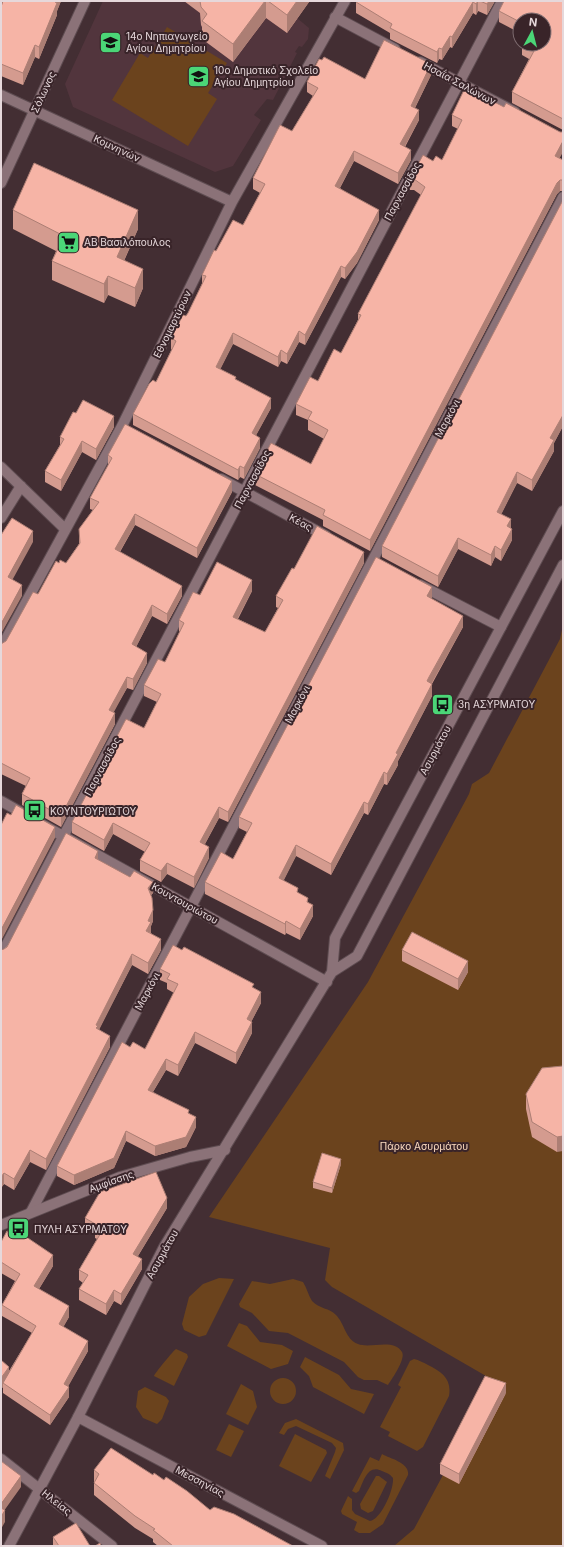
<svg xmlns="http://www.w3.org/2000/svg" width="564" height="1547" font-family="Inter,sans-serif">
	<style>
		.built { fill: #52353d }
		.green { fill: #6b431d }
		.lines { fill: none; stroke-linecap: round; stroke-linejoin: round }
		.minor-casing { stroke: #5e4c51; stroke-width: 12 }
		.tertiary-casing { stroke: #5e4c51; stroke-width: 12 }
		.minor { stroke: #8b7278; stroke-width: 10 }
		.tertiary { stroke: #8b7278; stroke-width: 10 }
		.wall { fill: #d49b8f }
		.shaded-wall { fill: #ac7e74 }
		.building { fill: #f6b4a6; stroke: #ac7e74 }
		.labels { text-anchor: middle; dominant-baseline: central; stroke-width: 4; stroke-linejoin: round; paint-order: stroke }
		.poi-label { font-size: 10px; fill: #e6d8db; stroke: #392429; text-anchor: start }
		.street-label { font-size: 10px; fill: #e6d8db; stroke: #392429 }
		.park-label { font-size: 10px; fill: #fcdbc0; stroke: #392429 }
	</style>
	<rect width="100%" height="100%" fill="#432e33"/>
	<path class="built" d="M103 1H308L297 18 309 28 308 39 302 47 299 46 295 52 297 53 273 100 267 99 254 115 261 120 233 166 215 172 73 107 65 84Z"/>
	<path class="green" d="M167 27 227 63 208 93 217 99 188 146 112 100 140 53 148 58Z
		M563 625V1546H394L414 1529 443 1475 486 1376 332 1287 325 1280 330 1248 209 1217 368 982 469 794 472 784 489 773 560 639Z
		M219 1278 234 1279 206 1335 199 1337 184 1330 182 1324 189 1297 203 1284Z
		M293 1279 303 1282C307 1288 308 1295 312 1301 319 1309 330 1308 336 1315 345 1324 345 1339 358 1344 370 1349 394 1338 402 1352 406 1359 392 1379 388 1385L377 1380H364L358 1377 344 1362 288 1333 269 1331 252 1313 240 1307 239 1304 252 1281 270 1284Z
		M239 1323 247 1326 260 1342 282 1345 293 1351 288 1364 271 1369 227 1346Z
		M176 1349 187 1354 188 1357 174 1386 154 1376C155 1373 174 1350 176 1349Z
		M305 1357 339 1375 351 1389 374 1394 364 1414 313 1387 309 1376 300 1367Z
		M414 1359C419 1360 424 1363 428 1365 442 1372 452 1379 449 1396L423 1447 417 1451 388 1436 390 1432 380 1427 401 1387 398 1385 410 1361Z
		M270 1391a13 13 0 1 1 26 0a13 13 0 1 1-26 0Z
		M241 1384 253 1391 257 1407 248 1425 226 1414Z
		M145 1387 166 1397 169 1401 162 1419 157 1424 143 1418 136 1407 138 1391Z
		M296 1419 343 1443 344 1450 330 1479 325 1476 335 1452 336 1448 332 1443 296 1426 288 1429 284 1435 279 1433 285 1423Z
		M229 1424 244 1431 231 1457 216 1450Z
		M295 1434 326 1450 327 1453 311 1482 279 1466Z
		M382 1454C391 1459 410 1463 408 1475L383 1524 370 1533H359L354 1530 357 1522 342 1514 341 1511 348 1496 352 1499V1510L355 1514 370 1521C381 1519 394 1490 393 1478 390 1474 387 1473 382 1471 368 1464 364 1480 359 1491L356 1493 352 1491 370 1457 379 1461Z
		M376 1476H379L387 1482 373 1511 368 1513 361 1509 360 1504Z"/>
	<g class="lines">
		<defs>
			<path id="minor" d="M335 17 395 49
				M420 62 515 112
				M1 95 232 202
				M1 183 85 1
				M1 467 65 529
				M221 479 326 536
				M1 518 21 486
				M420 585 501 627
				M1 648 122 426 232 202 345 1
				M1 955 502 1
				M31 1212 563 197
				M78 1417 322 1546
				M1 1459 112 1546"/>
			<path id="tertiary" d="M1 801 26 815
				M43 825 327 982
				M332 972 357 956 563 565
				M1 1225 120 1177 190 1157 225 1150
				M9 1546 78 1417 164 1247 332 972 335 938 563 511"/>
		</defs>
		<use href="#minor" class="minor-casing"/>
		<use href="#tertiary" class="tertiary-casing"/>
		<use href="#minor" class="minor"/>
		<use href="#tertiary" class="tertiary"/>
	</g>
	<path class="wall" d="M3 1H61L57 11V15L39 59 35 57 23 85 1 76V7Z
		M184 1H309V2L287 33 266 18 233 62 202 39V27L201 25 200 13Z
		M356 1H495L487 15 478 11 476 15 473 13 452 48 450 47 442 60 439 59 437 63 390 39V33L356 13Z
		M563 1V130L512 103V92L529 59 522 55V44H544L520 20V33L499 22V11Z
		M431 75 415 108 419 120 405 147 411 160 398 184 354 161 340 188 379 220 357 263 345 279 341 277 305 345 299 342 287 364 281 361 278 367 233 344 220 369 236 380 271 408 256 435 260 448 244 479 240 477 238 480 133 425V414L156 382 172 349H171V338L188 313 202 284V275L216 251 243 225 260 193 253 189V178L292 131 313 96 307 92V82Z
		M469 93 504 107 560 132V158L563 160V191H560L557 194 370 551 323 526V520L255 485V474L311 464 324 439 308 430V420L296 415V404L318 381 341 353 358 320V314L421 195 414 190H410V179L433 161 442 160 458 129 452 126V115Z
		M563 200V426L554 443V451L532 491 517 483 501 514 511 528 512 540 501 561 495 557 491 566 458 549 438 587 382 557V546Z
		M13 210 138 229 124 261 143 288 135 307 108 295 104 303 52 280V261L56 251 13 229Z
		M114 427 96 460 82 452 61 491 45 482V471L60 445V437Z
		M108 455 232 492 197 558 135 525 120 552 182 596 167 624 152 616 136 647 147 663 133 690 127 688 113 712 115 724 61 827 22 805V794L26 786 1 774V644L6 641 38 594 59 563H66L79 544V529L93 510 90 509V498L108 466Z
		M364 563 228 822 219 818 205 844 209 858 194 888 167 874 161 882 140 871V860L145 852 113 834 104 851 72 833V822L144 728 157 702 144 696V685L165 662 180 631H179V620L200 595 252 591 238 619 265 632 278 608 276 607V596L294 569Z
		M432 598V599L463 627 432 684V696L398 761V765L387 785 384 784 368 815 364 813 331 875 296 856 283 881 298 893 308 902 313 916 300 940 286 933 285 935 205 894V882L233 859 247 832 239 828V817Z
		M98 860 153 893 151 895 153 921 151 926V933L161 950 148 974 132 965 99 1029 110 1047 46 1170 30 1162 14 1190 4 1184 1 1188V950L4 949Z
		M402 950 468 972 458 990 402 961Z
		M160 969 254 988 261 1003 251 1022 252 1033 236 1064 195 1043 178 1076 166 1070 153 1092 189 1114 196 1127 186 1147 155 1156 126 1141 114 1168 74 1185 57 1176V1166L130 1047 145 1049 174 993 167 989V983L160 980Z
		M563 1066 557 1152 532 1137 526 1109V1094Z
		M341 1164 332 1193 313 1188V1182Z
		M167 1208 138 1256 142 1269 121 1305 114 1301 106 1315 79 1300V1289L83 1283 79 1280V1270L97 1239 95 1238V1234L85 1229V1218Z
		M1 1242 53 1266 39 1289 69 1317 63 1327 88 1351 68 1386 69 1397 50 1425 3 1393V1387L1 1389V1360L9 1371 32 1333 2 1316 1 1317V1303L2 1305 15 1281 1 1273Z
		M506 1393 459 1484 440 1474V1464Z
		M94 1470 210 1510 293 1546H158L153 1542V1539L135 1528 94 1495Z
		M53 1537 90 1546H53Z"/>
	<path class="shaded-wall" d="M56 1H61L57 11V15L39 59V47Z
		M265 1H266V18L233 62V44Z
		M297 1H309V2L287 33V15Z
		M478 1V11L476 15V4Z
		M489 1H495L487 15V4Z
		M473 2V13L452 48V37Z
		M450 36V47L442 60V49Z
		M35 45V57L23 85V73Z
		M439 48V59L437 63V52Z
		M431 64V75L411 116V106Z
		M419 110V120L400 155V144Z
		M563 141V152L555 167V156Z
		M411 150V160L398 184V173Z
		M354 151V161L335 197V186Z
		M560 180V191L557 194 370 551V540L557 183Z
		M138 210V229L117 276V257Z
		M379 210V220L357 263 345 279V268Z
		M341 266V277L305 345V335Z
		M143 269V288L135 307V288Z
		M108 276V295L104 303V284Z
		M299 331V342L287 364V354Z
		M233 333V344L216 378V367Z
		M281 350V361L278 367V357Z
		M271 398V408L252 443V433Z
		M563 415V426L554 443V451L532 491V480L550 438Z
		M114 416V427L96 460V449Z
		M260 438V448L244 479V468Z
		M82 441V452L61 491V480Z
		M240 466V477L238 480V470Z
		M517 472V483L497 523V512Z
		M232 481V492L197 558V548Z
		M135 514V525L115 560V549Z
		M511 519V530L507 526Z
		M512 529V540L501 561V550Z
		M33 531V542L8 588V577Z
		M458 538V549L438 587V576Z
		M495 546V557L491 566V555Z
		M364 552V563L228 822V812Z
		M252 580V591L233 627V617Z
		M22 585V596L1 634V624Z
		M182 586V596L167 624V614Z
		M432 587V598L427 608V596Z
		M152 605V616L132 655V644Z
		M463 616V627L429 688 427 681Z
		M147 653V663L133 690V679Z
		M127 677V688L109 721V710Z
		M432 684V696L398 761V765L387 785V774L396 753Z
		M115 713V724L61 827V816Z
		M384 772V784L368 815V804Z
		M364 802V813L331 875V864Z
		M219 807V818L200 853V842Z
		M113 823V834L104 851V840Z
		M55 827V838L1 941V930Z
		M296 845V856L279 890V878Z
		M209 847V858L194 888V877Z
		M98 851V862L95 858Z
		M167 863V874L161 882V871Z
		M153 882V893L148 899V888Z
		M313 905V916L300 940V929Z
		M153 910V921L151 926V933L146 931 148 921Z
		M286 921V933L285 935V924Z
		M161 939V950L148 974V963Z
		M132 954V965L98 1032 96 1025Z
		M468 961V972L458 990V979Z
		M261 992V1003L247 1030V1019Z
		M252 1022V1033L236 1064V1053Z
		M195 1032V1043L178 1076V1065Z
		M110 1036V1047L46 1170V1159Z
		M166 1059V1070L148 1100V1090Z
		M196 1117V1127L186 1147 155 1156V1146Z
		M126 1131V1141L114 1168 74 1185V1175Z
		M563 1136V1151L557 1152V1137Z
		M30 1150V1162L14 1190V1179Z
		M341 1159V1164L332 1193V1188Z
		M4 1173V1184L1 1188V1177Z
		M167 1198V1208L133 1264V1254Z
		M53 1255V1266L34 1297V1286Z
		M142 1259V1269L121 1305V1294Z
		M114 1290V1301L106 1315V1304Z
		M2 1304V1316L1 1317V1306Z
		M69 1306V1317L59 1335V1324Z
		M88 1341V1351L64 1394V1384Z
		M9 1367V1378L3 1383V1387L1 1389V1378Z
		M506 1383V1393L459 1484V1474Z
		M69 1387V1397L50 1425V1415Z
		M21 1476V1487L1 1515V1504Z
		M5 1510V1522L1 1529V1517Z"/>
	<path class="building" d="M3 1H56L55 2 57 3 39 47 35 45 23 73 1 64V7Z
		M200 1H265L233 44 202 21 207 14 201 7Z
		M268 1H297L287 15Z
		M356 1H478L476 4 473 2 452 37 450 36 442 49 439 48 437 52 390 28 392 24 356 2Z
		M480 1H489L487 4Z
		M504 1H563V119L512 92 534 51 522 44H544V20H520V22L499 11Z
		M384 40 431 64 411 106 419 110 400 144 411 150 398 173 354 151 335 186 379 210 357 252 345 268 341 266 305 335 299 331 287 354 281 350 278 357 233 333 216 367 236 377 235 379 271 398 252 433 260 438 244 468 240 466 238 470 133 414 149 384 153 380 156 382 176 341 171 338 183 315 186 316 188 313 206 276 202 275 214 250 216 251 233 220 243 225 265 184 253 178 280 125 292 131 318 88 307 82 319 59 322 60 324 57 365 79Z
		M464 90 469 93 471 90 504 107 506 103 560 132H563V141L555 156 563 160V180H560L557 183 370 540 323 515 325 510 255 474 271 443 311 464 328 430 308 419 312 412 296 404 310 377 318 381 334 349 341 353 361 315 358 314 425 187 414 179H410L423 155 433 161 436 156 442 160 462 120 452 115Z
		M34 163 138 210 117 257 143 269 135 288 108 276 104 284 52 261 64 236 13 210Z
		M563 200V415L550 438 554 440 532 480 517 472 497 512 511 519 507 526 512 529 501 550 495 546 491 555 458 538 438 576 382 546Z
		M83 400 114 416 96 449 82 441 61 480 45 471 64 439 60 437 73 412 76 413Z
		M125 424 232 481 197 548 135 514 115 549 182 586 167 614 152 605 132 644 147 653 133 679 127 677 109 710 115 713 61 816 22 794 30 778 1 763V644L6 641 33 592 38 594 56 561 59 563 60 560 66 563 80 543 79 529 99 502 90 498 112 458 108 455Z
		M12 518 33 531 8 577 22 585 1 624V535Z
		M317 526 364 552 228 812 219 807 200 842 209 847 194 877 167 863 161 871 140 860 150 843 113 823 104 840 72 822 126 719 144 728 161 694 144 685 158 659 165 662 184 623 179 620 193 592 200 595 217 562 252 580 233 617 265 632 283 600 276 596 292 568 294 569Z
		M376 557 432 587 427 596 463 616 429 677 427 681 432 684 396 753 398 754 387 774 384 772 368 804 364 802 331 864 296 845 279 878 298 888 297 892 308 898 307 902 313 905 300 929 286 921 285 924 205 882 221 852 233 859 252 823 239 817Z
		M16 805 55 827 1 930V825L7 813 11 815Z
		M66 833 98 851 95 858 130 877 134 871 153 882 148 888 152 898 153 910 148 921 151 922 146 931 161 939 148 963 132 954 96 1025 98 1026 96 1028 110 1036 46 1159 30 1150 14 1179 4 1173 1 1177V950L4 949 7 947Z
		M412 932 468 961 458 979 402 950Z
		M173 945 182 950 184 947 254 984 252 987 261 992 247 1019 252 1022 236 1053 195 1032 178 1065 166 1059 148 1090 189 1110 188 1113 196 1117 186 1137 155 1146 126 1131 114 1158 74 1175 57 1166 122 1042 130 1047 133 1042 145 1049 178 984 167 979 170 974 160 969Z
		M563 1066V1136L557 1137 532 1122 526 1094 542 1068Z
		M322 1153 341 1159 332 1188 313 1182Z
		M156 1172 167 1198 133 1254 142 1259 121 1294 114 1290 106 1304 79 1289 88 1275 79 1270 102 1231 95 1227 97 1225 85 1218 100 1192Z
		M16 1230 53 1255 34 1286 69 1306 59 1324 88 1341 64 1384 69 1387 50 1415 3 1383 36 1326 2 1305 20 1274 1 1262V1242L7 1231 14 1234Z
		M1 1360 9 1367 1 1378Z
		M485 1376 506 1383 459 1474 440 1464Z
		M111 1448 153 1475 154 1473 164 1480 166 1477 187 1491 210 1510 214 1507 234 1514 293 1546H173L153 1530 155 1529 135 1516 94 1483 99 1474 94 1470Z
		M1 1461 21 1476 1 1504Z
		M1 1508 5 1510 1 1517Z
		M76 1523 90 1546H59L53 1537Z
		M100 1543 101 1546H95Z"/>
	<defs>
		<symbol id="school-square" viewBox="-11 -11 22 22"><rect x="-9" y="-9" width="18" height="18" rx="4" fill="#4bd677" stroke="#392429"/><path d="M0-5L7-2L0 1L-7-2ZM-4 1L0 2.5L4 1V4Q0 6-4 4Z" fill="#111"/></symbol>
		<symbol id="supermarket-square" viewBox="-11 -11 22 22"><rect x="-9" y="-9" width="18" height="18" rx="4" fill="#4bd677" stroke="#392429"/><path d="M-6-5.5h2.5l.6 2H6L4.5 2H-2.5L-4.4-4H-6ZM-1.5 3.2a1.3 1.3 0 1 0 .1 0ZM3 3.2a1.3 1.3 0 1 0 .1 0Z" fill="#111"/></symbol>
		<symbol id="bus-square" viewBox="-11 -11 22 22"><rect x="-9" y="-9" width="18" height="18" rx="4" fill="#4bd677" stroke="#392429"/><path d="M-5-6H5V4H4V6H2V4H-2V6H-4V4H-5ZM-3.5-4V0h7V-4ZM-3.5 1.2v1.5H-2V1.2ZM2 1.2v1.5H3.5V1.2Z" fill="#111"/></symbol>
	</defs>
	<g fill-rule="evenodd">
		<use href="#school-square" x="98" y="30" width="25" height="25"/>
		<use href="#school-square" x="186" y="64" width="25" height="25"/>
		<use href="#supermarket-square" x="56" y="230" width="25" height="25"/>
		<use href="#bus-square" x="430" y="692" width="25" height="25"/>
		<use href="#bus-square" x="22" y="798" width="25" height="25"/>
		<use href="#bus-square" x="6" y="1216" width="25" height="25"/>
	</g>
	<g class="labels">
		<g class="poi-label">
			<text x="126" y="36">14ο Νηπιαγωγείο<tspan x="126" dy="12">Αγίου Δημητρίου</tspan></text>
			<text x="214" y="70">10ο Δημοτικό Σχολείο<tspan x="214" dy="12">Αγίου Δημητρίου</tspan></text>
			<text x="84" y="242">ΑΒ Βασιλόπουλος</text>
			<text x="458" y="704">3η ΑΣΥΡΜΑΤΟΥ</text>
			<text x="50" y="811">ΚΟΥΝΤΟΥΡΙΏΤΟΥ</text>
			<text x="34" y="1229">ΠΥΛΗ ΑΣΥΡΜΑΤΟΥ</text>
		</g>
		<g class="street-label">
			<text transform="translate(460 83) rotate(28)">Ησαΐα Σαλώνων</text>
			<text transform="translate(43 92) rotate(-65)">Σόλωνος</text>
			<text transform="translate(117 148) rotate(25)">Κομνηνών</text>
			<text transform="translate(402 191) rotate(-62)">Παρνασσίδος</text>
			<text transform="translate(172 324) rotate(-64)">Εθνομαρτύρων</text>
			<text transform="translate(447 418) rotate(-62)">Μαρκόνι</text>
			<text transform="translate(252 479) rotate(-62)">Παρνασσίδος</text>
			<text transform="translate(301 522) rotate(28)">Κέας</text>
			<text transform="translate(297 704) rotate(-62)">Μαρκόνι</text>
			<text transform="translate(435 750) rotate(-62)">Ασυρμάτου</text>
			<text transform="translate(102 766) rotate(-62)">Παρνασσίδος</text>
			<text transform="translate(185 903) rotate(29)">Κουντουριώτου</text>
			<text transform="translate(147 991) rotate(-62)">Μαρκόνι</text>
			<text transform="translate(111 1181) rotate(-20)">Αμφίσσης</text>
			<text transform="translate(162 1254) rotate(-61)">Ασυρμάτου</text>
			<text transform="translate(200 1481) rotate(28)">Μεσσηνίας</text>
			<text transform="translate(57 1502) rotate(38)">Ηλείας</text>
		</g>
		<g class="park-label">
			<text x="424" y="1146">Πάρκο Ασυρμάτου</text>
		</g>
	</g>
	<rect width="564" height="1547" fill="none" stroke="#e6d8db" stroke-width="4"/>
	<g transform="translate(532 32) rotate(7)"><circle r="19" fill="#392429" stroke="#7e6c70"/>
	<path d="M0-3L7 15L0 10L-7 15Z" fill="#4bd677"/>
	<text y="-6" font-size="11" font-weight="bold" text-anchor="middle" fill="#e6d8db">N</text>
	</g>
</svg>
